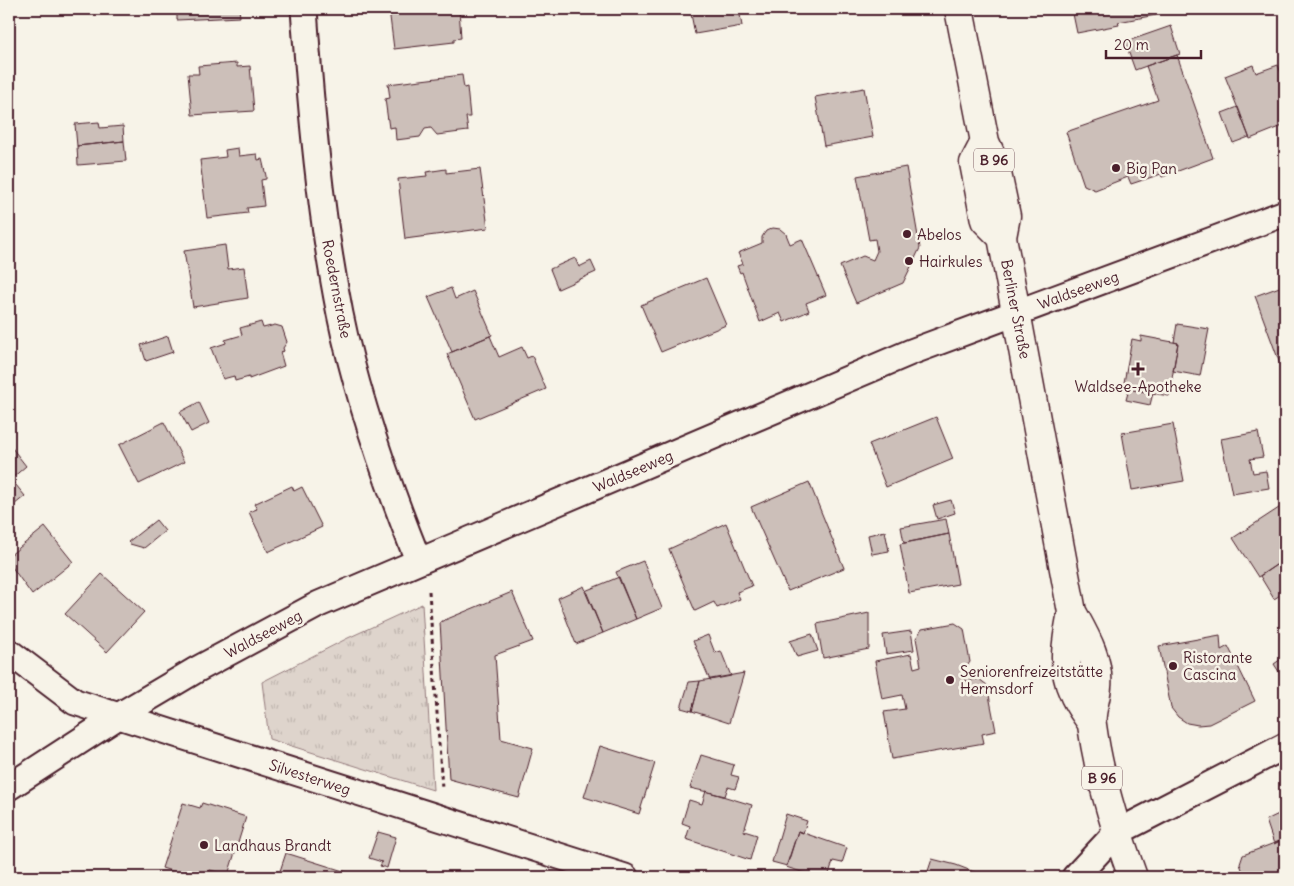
<svg xmlns="http://www.w3.org/2000/svg" width="1294" height="886" font-family="Delius,sans-serif">
	<style>
		.grass { fill: url(#grass-tufts); stroke: #947a7c }
		.building { fill: #ccbfb9; stroke: #4a1f2b }
		.lines { fill: none; stroke-linecap: round; stroke-linejoin: round }
		.street-casing { stroke: #4a1f2b; stroke-width: 29 }
		.primary-casing { stroke: #4a1f2b; stroke-width: 31 }
		.path { stroke: #4a1f2b; stroke-width: 3; stroke-dasharray: 4 4; stroke-linecap: butt }
		.street { stroke: #f7f3e8; stroke-width: 25 }
		.primary { stroke: #f7f3e8; stroke-width: 28 }
		.poi-dot { fill: #4a1f2b; stroke: #f7f3e8; stroke-width: 2 }
		.labels { text-anchor: middle; dominant-baseline: central; stroke-width: 5; stroke-linejoin: round; paint-order: stroke }
		.shield { fill: #f7f3e8; stroke: #7e5f64; stroke-width: 1 }
		.shield-label { font-size: 14px; font-weight: bold; fill: #4a1f2b }
		.poi-label { font-size: 15px; fill: #4a1f2b; stroke: #f7f3e8; text-anchor: start }
		.street-label { font-size: 15px; fill: #4a1f2b; stroke: #f7f3e8 }
	</style>
	<defs>
		<pattern id="grass-tufts" width="24" height="20" patternUnits="userSpaceOnUse" patternTransform="scale(1.25)"><rect width="24" height="20" fill="#ded4cc"/><path d="M3 7l-1-3M5 7V3M7 7l1-3M15 17l-1-3M17 17v-4M19 17l1-3" fill="none" stroke="#c0b6af"/></pattern>
	</defs>
	<rect width="100%" height="100%" fill="#f7f3e8"/>
	<filter id="ink" filterUnits="userSpaceOnUse"><feTurbulence type="fractalNoise" baseFrequency=".02" numOctaves="2"/><feDisplacementMap in="SourceGraphic" scale="10" xChannelSelector="R" yChannelSelector="G"/><feConvolveMatrix kernelMatrix="1 2 1 2 8 2 1 2 1" color-interpolation-filters="sRGB"/></filter>
	<g filter="url(#ink)">
		<path class="grass" d="M422 604 433 790 269 739 262 682 348 638Z"/>
		<path class="building" d="M177 9H239L240 17 177 20Z
			M389 9H459L461 38 454 39V42L394 49Z
			M690 9H739L742 26 695 34Z
			M1072 9H1154L1156 15 1118 22 1119 25 1077 33Z
			M1171 26 1180 54 1135 70 1125 42Z
			M1177 55 1213 158 1162 177 1161 174 1131 184 1128 177 1095 190 1084 185 1066 132 1158 100 1146 66Z
			M237 63V67L250 66 254 111 192 115 188 74H199L198 66Z
			M1253 65 1256 73 1278 65 1285 83V125L1250 139 1225 76Z
			M462 75 464 88 467 87 470 117H466L468 131 437 135 431 128 425 129 420 137 396 140 395 127 389 128 385 99 390 98 388 84Z
			M864 88 873 137 824 146 815 97Z
			M1238 107 1249 137 1233 143 1222 113Z
			M99 122 100 128 123 126 124 141 77 146 75 124Z
			M124 141 126 161 78 165 77 146Z
			M238 148 239 156 257 154 258 160 262 159 266 176V179L261 180 264 206 247 208 248 213 207 218 200 160 226 157 225 150Z
			M906 167 920 248 903 283 856 303 840 266 863 256 873 260 877 251 875 239 869 240 857 176Z
			M446 169V173L480 169 488 228 405 239 398 179 427 176 426 172Z
			M773 228 780 229 786 234 790 244 802 239 826 295 806 303 809 311 784 322 780 313 760 322 742 272 740 273 737 266 743 264 738 253 762 243V237L766 231Z
			M225 245 228 269 244 267 248 298 193 307 184 251Z
			M575 258 579 267 591 261 596 272 558 289 550 269Z
			M706 278 726 325 661 352 641 305Z
			M1285 285V371L1283 372 1255 296Z
			M451 288 455 299 473 291 492 335 452 352 428 297Z
			M261 322 263 328 275 325 282 327 287 342 283 348 284 351 280 352 284 366 249 379V377L235 381 234 376 223 379 211 348 226 343 225 340 242 335 240 328Z
			M1177 324 1209 329 1200 376 1173 371 1178 343 1174 342Z
			M168 336 173 352 146 361 141 345Z
			M490 336 499 357 522 347 527 358 532 356 546 389 475 419 447 354Z
			M1141 336 1178 343 1169 396 1123 388 1132 339 1141 341Z
			M1129 389 1153 393 1150 405 1126 400Z
			M199 402 209 423 191 432 180 412Z
			M936 417 953 459 886 487 869 444Z
			M164 422 184 462 139 484 119 445Z
			M1173 424 1184 481 1132 490 1122 433Z
			M1258 432 1263 457 1250 459 1253 473 1266 471 1269 488 1232 494 1221 439Z
			M12 448 26 466 11 479 25 496 9 509V450Z
			M809 482 844 568 788 591 751 507Z
			M292 486 294 491 302 487 322 527 268 552 249 512 257 509 254 504Z
			M951 500 955 513 937 519 933 505Z
			M1285 504V559L1258 577 1233 538Z
			M946 519 949 534 904 543 901 527Z
			M156 520 165 531 144 548 130 544 128 542Z
			M726 523 752 586 737 592 740 599 717 608 714 602 695 611 669 549Z
			M45 527 73 562 32 595 9 563V556Z
			M885 531 889 551 872 554 868 535Z
			M949 534 958 584 909 593 900 544Z
			M1285 559V592L1274 599 1260 576Z
			M643 561 662 608 636 619 616 572Z
			M102 574 144 612 107 652 65 614Z
			M619 577 636 619 603 633 585 591Z
			M584 586 603 633 576 644 558 598Z
			M512 592 533 641 495 655 501 739 533 748 519 798 449 779 440 622Z
			M869 613V649L823 658 817 624Z
			M955 623 964 629 970 662 964 670 966 681 979 679 987 685 996 731 982 734 984 743 892 759 884 712 905 709 902 695 882 699 875 661 911 654 914 668 921 666 916 638 922 629Z
			M911 631 914 650 886 654 883 635Z
			M812 634 818 651 797 657 790 641Z
			M708 635 715 653 721 651 731 676 710 680 693 641Z
			M1220 635 1221 650 1228 646 1255 701 1209 724 1198 725 1187 723 1178 717 1171 708 1159 646Z
			M1284 657 1285 659V681L1274 664Z
			M744 673 729 723 692 711 700 681Z
			M700 681 692 711 681 708 689 682Z
			M600 746 655 763 639 814 584 797Z
			M701 755 734 765 731 775 739 777 735 789 728 787 725 796 690 788Z
			M706 791 752 805 744 831 757 835 750 860 686 839 690 826 682 823 689 800 702 804Z
			M183 803 200 808 202 803 246 817 228 875 210 870 207 877H190L162 868Z
			M1285 811V839L1274 844 1266 820Z
			M786 814 807 821 803 833 798 831 787 866 772 862Z
			M798 831 847 848 842 863 833 861 828 877H817L786 867Z
			M378 832 396 837 387 868 380 866 382 862 369 858Z
			M1285 839V877H1252L1251 874 1243 872 1240 864 1243 855Z
			M286 853 359 876V877H278Z
			M932 859 956 865 987 877H926Z"/>
		<g class="lines">
			<defs>
				<path id="street" d="M304 9C311 110 320 214 340 314 357 398 386 480 418 560
					M9 652 75 702 625 877
					M9 787 120 715 196 670 319 604 911 352 1285 213
					M1075 877 1116 833 1285 746"/>
				<path id="primary" d="M959 9 985 142 995 164 1006 216 1002 237 1072 612C1084 634 1100 660 1097 687 1096 699 1090 713 1092 725 1099 777 1115 828 1133 877
					M985 142 974 163 985 220 1002 237
					M1072 612C1067 638 1061 667 1073 692 1077 703 1085 713 1091 722"/>
			</defs>
			<use href="#street" class="street-casing"/>
			<use href="#primary" class="primary-casing"/>
			<path class="path" d="M429 591 442 789"/>
			<use href="#street" class="street"/>
			<use href="#primary" class="primary"/>
		</g>
	</g>
	<g class="poi-dot">
		<circle cx="1116" cy="168" r="5"/>
		<circle cx="907" cy="234" r="5"/>
		<circle cx="909" cy="261" r="5"/>
		<path d="M1135.5 361.5h5v5h5v5h-5v5h-5v-5h-5v-5h5z"/>
		<circle cx="1173" cy="666" r="5"/>
		<circle cx="950" cy="680" r="5"/>
		<circle cx="204" cy="845" r="5"/>
	</g>
	<g class="labels">
		<g class="shield">
			<rect x="974" y="148.5" width="40" height="23" rx="4"/>
			<rect x="1082" y="766.5" width="40" height="23" rx="4"/>
		</g>
		<g class="shield-label">
			<text x="994" y="160">B 96</text>
			<text x="1102" y="778">B 96</text>
		</g>
		<g class="poi-label">
			<text x="1126" y="168">Big Pan</text>
			<text x="917" y="234">Abelos</text>
			<text x="919" y="261">Hairkules</text>
			<text x="1138" y="386" text-anchor="middle">Waldsee-Apotheke</text>
			<text x="1183" y="657">Ristorante<tspan x="1183" dy="17">Cascina</tspan></text>
			<text x="960" y="671">Seniorenfreizeitstätte<tspan x="960" dy="17">Hermsdorf</tspan></text>
			<text x="214" y="845">Landhaus Brandt</text>
		</g>
		<g class="street-label">
			<text transform="translate(337 289) rotate(79)">Roedernstraße</text>
			<text transform="translate(1078 290) rotate(-20)">Waldseeweg</text>
			<text transform="translate(1016 309) rotate(79)">Berliner Straße</text>
			<text transform="translate(633 471) rotate(-23)">Waldseeweg</text>
			<text transform="translate(263 634) rotate(-28)">Waldseeweg</text>
			<text transform="translate(310 777) rotate(18)">Silvesterweg</text>
		</g>
	</g>
	<rect width="1294" height="886" fill="none" stroke="#f7f3e8" stroke-width="30"/>
	<rect x="15" y="15" width="1264" height="856" fill="none" stroke="#4a1f2b" stroke-width="2" filter="url(#ink)"/>
	<path d="M1106 50v8h95v-8" fill="none" stroke="#4a1f2b" stroke-width="2.5"/>
	<text x="1114" y="50" font-size="15" fill="#4a1f2b" stroke="#f7f3e8" stroke-width="4" paint-order="stroke">20 m</text>
</svg>
